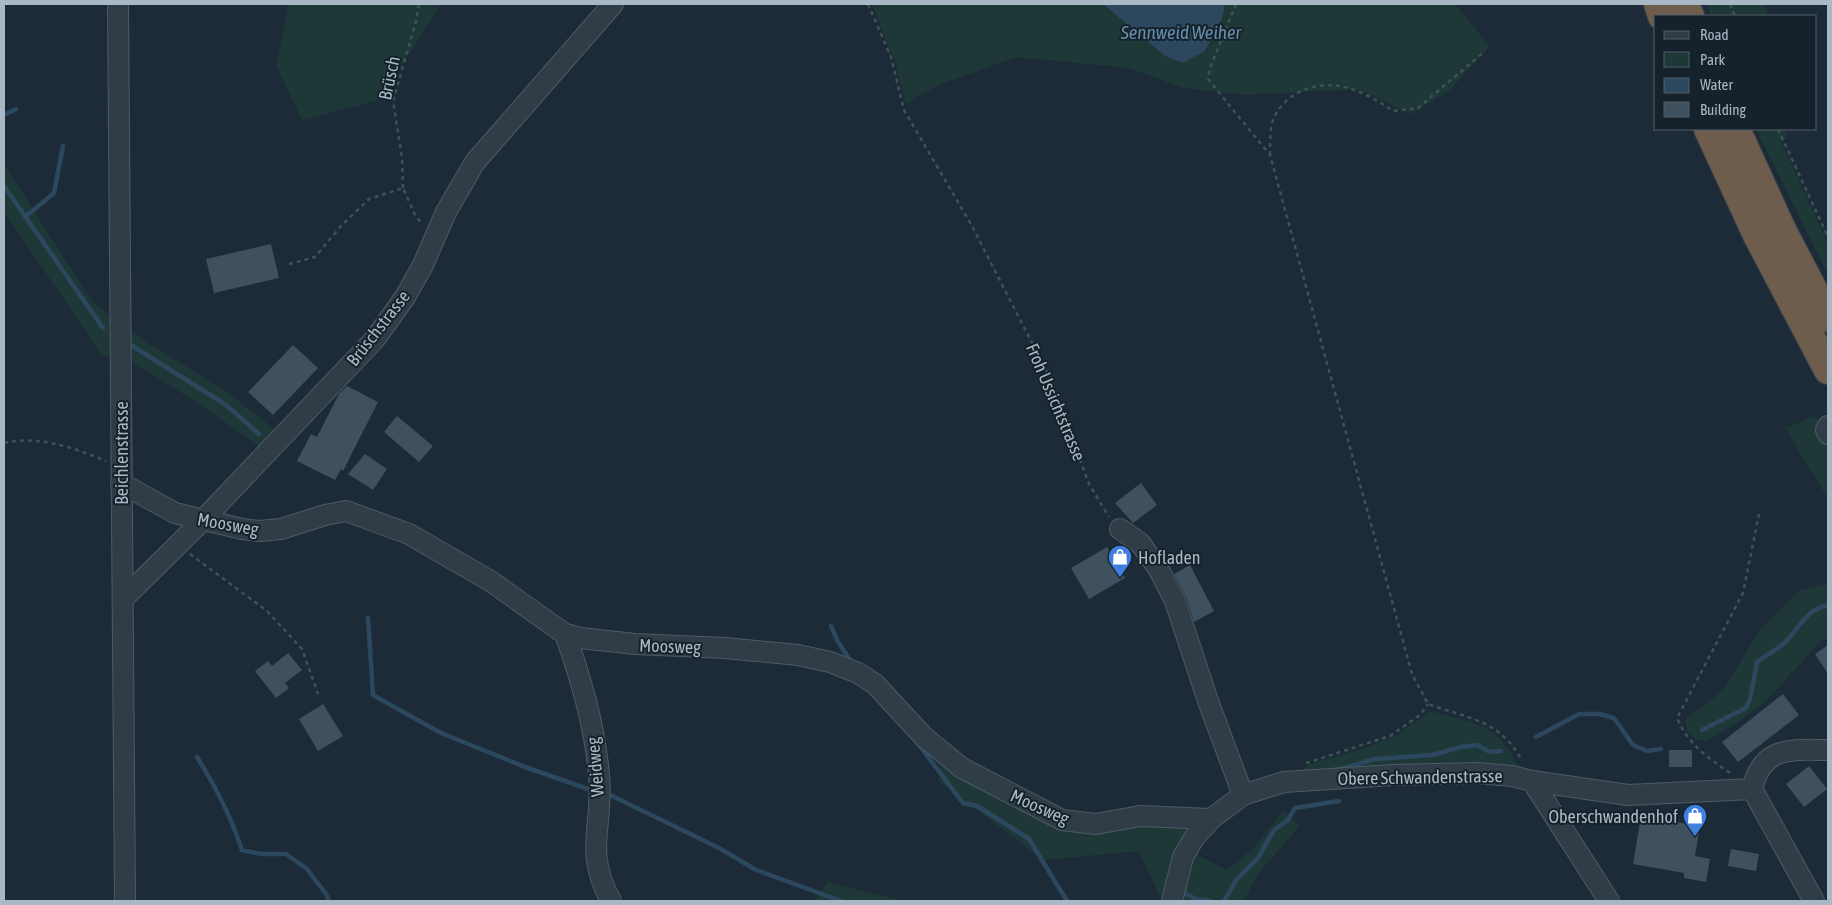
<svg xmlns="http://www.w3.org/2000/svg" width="1832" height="905" font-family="'Asap Condensed',sans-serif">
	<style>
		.green { fill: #1e3837 }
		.water { fill: #2c485e }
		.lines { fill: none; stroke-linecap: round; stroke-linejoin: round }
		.stream { stroke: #2c485e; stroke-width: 4.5 }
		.building { fill: #3f515f }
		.minor-casing { stroke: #4d5b66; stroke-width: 22 }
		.highway-casing { stroke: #38454e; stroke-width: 30 }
		.path { stroke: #3c5554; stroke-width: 2.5; stroke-dasharray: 4 4; stroke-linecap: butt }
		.minor { stroke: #303d47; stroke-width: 20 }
		.highway { stroke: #6e5c4c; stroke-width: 28 }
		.labels { text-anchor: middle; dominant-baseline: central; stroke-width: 4; stroke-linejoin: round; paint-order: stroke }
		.street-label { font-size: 18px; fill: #a9b8c5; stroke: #16222b }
		.poi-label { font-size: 18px; fill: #a9b8c5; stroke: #16222b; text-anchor: start }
		.water-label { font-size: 19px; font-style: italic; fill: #668ead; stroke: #16222b }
	</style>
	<rect width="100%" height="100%" fill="#1c2b37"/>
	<path class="green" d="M289 4H438L439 7 380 100 302 120 276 65Z
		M872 4H1103L1165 56 1223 16 1225 4H1455L1490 46 1449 91 1411 114 1358 89 1245 95 1183 88 1129 68 1017 57 936 86 906 104 895 62Z
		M1707 4H1766L1768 16H1711Z
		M1756 129H1786L1787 138 1781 142 1828 243V275Z
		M4 164 91 300 128 330 230 394 279 433 263 449 199 404 128 359 102 355 4 212Z
		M1815 416 1828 439V499L1785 428Z
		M1828 583V637L1818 644 1771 696 1746 717 1707 741 1695 739 1687 731 1685 720 1722 691 1759 632 1799 591Z
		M1431 711C1480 726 1498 722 1521 772L1292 777 1310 764 1365 748 1397 735Z
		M942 758 1035 810 1205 821 1189 851 1227 870 1254 848 1283 811 1300 826 1262 869 1243 901H1162L1139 851 1044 860 938 781Z
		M828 882 904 901H905H815Z"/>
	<path class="water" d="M1103 4H1225L1223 16 1205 51 1183 63 1165 56Z"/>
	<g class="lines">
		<path class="stream" d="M4 115 16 109
			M4 186 103 328
			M25 217 54 193 63 146
			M131 345 226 405 259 434
			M368 618 373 695 441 733 525 767 594 791
			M831 626 838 642 850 660
			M1702 730 1746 708 1750 699 1757 662C1765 656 1775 651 1783 644 1799 630 1804 610 1828 605
			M1536 737 1579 714H1599L1614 718 1633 745 1647 751 1661 749
			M919 745 963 803 977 806 1029 839 1067 901
			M197 757C216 787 231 816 242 850L261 854H286L307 869 326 894 329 901
			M1337 770 1375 759 1432 755 1461 747 1477 745 1490 752 1501 751
			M606 793 721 849 756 870 841 901
			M1180 890 1195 899 1210 901
			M1224 901 1237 879 1258 858 1274 830 1288 820 1295 808 1339 801"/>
	</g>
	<path class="building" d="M271 244 279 278 214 293 206 259Z
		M293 345 318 368 273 415 248 392Z
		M347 386 378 402 343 471 341 469 335 480 297 461 311 434 317 437 339 394Z
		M397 416 433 446 419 462 384 432Z
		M365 454 387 469 373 490 348 474Z
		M1141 483 1157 505 1133 523 1115 503Z
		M1107 547 1125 578 1089 599 1071 568Z
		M1190 565 1214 611 1194 622 1186 597 1174 574Z
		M1828 645V674L1815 654Z
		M288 653 302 670 285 683 289 688 276 698 255 671 268 661 272 666Z
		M1783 694 1799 715 1738 762 1722 742Z
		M323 704 343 736 318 751 299 719Z
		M1669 750H1692V767H1669Z
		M1809 766 1827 789 1804 807 1786 784Z
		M1641 816 1700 826 1695 856 1710 859 1706 882 1684 878V873L1633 864Z
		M1731 849 1759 854 1756 871 1728 866Z"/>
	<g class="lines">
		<defs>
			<path id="minor" d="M118 4 125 901
				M1828 426 1826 430 1828 434
				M121 483 175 513 242 529 259 531 281 529 325 515 346 511 409 534 492 582 565 634 580 638 635 644 725 648 798 655 830 662 858 673 875 684 924 737 962 768 1062 820 1096 824 1140 816 1211 819
				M1120 529 1140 543 1158 568 1175 601 1208 701 1243 795
				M123 599 202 521 375 339 405 297 423 265 446 212 475 162 613 4
				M565 634C581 678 595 728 599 775 604 826 583 850 611 901
				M1532 781 1609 901
				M1752 789C1763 745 1791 750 1828 750
				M1172 901 1183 857 1194 838 1211 819 1243 795 1284 782 1393 775 1477 773 1512 776 1532 781 1628 795 1752 789 1814 901"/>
			<path id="highway" d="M1658 4 1662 16
				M1685 4 1690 16
				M1708 129 1757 235 1828 370
				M1736 129 1782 230 1828 318"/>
		</defs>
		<use href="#minor" class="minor-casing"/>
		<use href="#highway" class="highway-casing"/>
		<path class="path" d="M868 4 891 57 904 110 972 226 1050 378 1089 484 1109 517
			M1236 4 1210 68 1208 79 1270 155 1412 674 1428 704C1468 719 1500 719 1522 761
			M1730 4 1735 16
			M1778 129 1828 237
			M1270 155C1270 146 1270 137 1271 128 1273 114 1283 102 1294 95 1329 74 1363 90 1393 111L1418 108 1484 52
			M403 188 402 158 393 101 416 21 419 4
			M289 264 315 257 341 226 369 199 403 188 416 217 423 224
			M4 443C38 435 75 448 106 461
			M190 554 267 611 302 649 318 694
			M1306 763 1390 736 1420 715 1428 704
			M1730 773C1708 758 1688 744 1677 718L1743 593 1759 514"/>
		<use href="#minor" class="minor"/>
		<use href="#highway" class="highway"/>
	</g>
	<defs>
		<symbol id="shop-pin" viewBox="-11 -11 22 30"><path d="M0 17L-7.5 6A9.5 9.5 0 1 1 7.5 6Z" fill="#3f7fe0" stroke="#16222b"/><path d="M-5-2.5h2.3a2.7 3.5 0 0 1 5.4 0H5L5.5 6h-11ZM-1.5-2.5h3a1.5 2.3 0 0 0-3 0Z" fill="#fff"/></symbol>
	</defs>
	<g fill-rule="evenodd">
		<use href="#shop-pin" x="1106" y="543" width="28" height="38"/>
		<use href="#shop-pin" x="1681" y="802" width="28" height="38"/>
	</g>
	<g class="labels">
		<g class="street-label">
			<text transform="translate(389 78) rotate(-78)">Brüsch</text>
			<text transform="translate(378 328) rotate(-52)">Brüschstrasse</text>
			<text transform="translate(1056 402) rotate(67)">Froh Ussichtstrasse</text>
			<text transform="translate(121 453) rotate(-90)">Beichlenstrasse</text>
			<text transform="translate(228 524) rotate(10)">Moosweg</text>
			<text transform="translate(670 646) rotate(2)">Moosweg</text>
			<text transform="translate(595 767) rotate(-95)">Weidweg</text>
			<text transform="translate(1420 777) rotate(-1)">Obere Schwandenstrasse</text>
			<text transform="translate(1040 807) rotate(24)">Moosweg</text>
		</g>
		<g class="poi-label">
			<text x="1138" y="557">Hofladen</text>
			<text x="1678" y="816" text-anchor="end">Oberschwandenhof</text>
		</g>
		<g class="water-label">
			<text x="1181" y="32">Sennweid Weiher</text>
		</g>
	</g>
	<rect width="1832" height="905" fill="none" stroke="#a9b8c5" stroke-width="10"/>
	<rect x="1654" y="15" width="162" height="115" fill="#16222b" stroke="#515e69"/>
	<rect x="1664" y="31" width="25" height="8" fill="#303d47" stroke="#515e69"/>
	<text x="1700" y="40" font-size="15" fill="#a9b8c5">Road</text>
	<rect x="1664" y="52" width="25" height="15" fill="#1e3837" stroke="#515e69"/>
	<text x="1700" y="65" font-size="15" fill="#a9b8c5">Park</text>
	<rect x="1664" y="78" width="25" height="15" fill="#2c485e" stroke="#515e69"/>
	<text x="1700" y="90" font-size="15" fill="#a9b8c5">Water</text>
	<rect x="1664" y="102" width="25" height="15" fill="#3f515f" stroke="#515e69"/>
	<text x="1700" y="115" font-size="15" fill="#a9b8c5">Building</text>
</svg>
